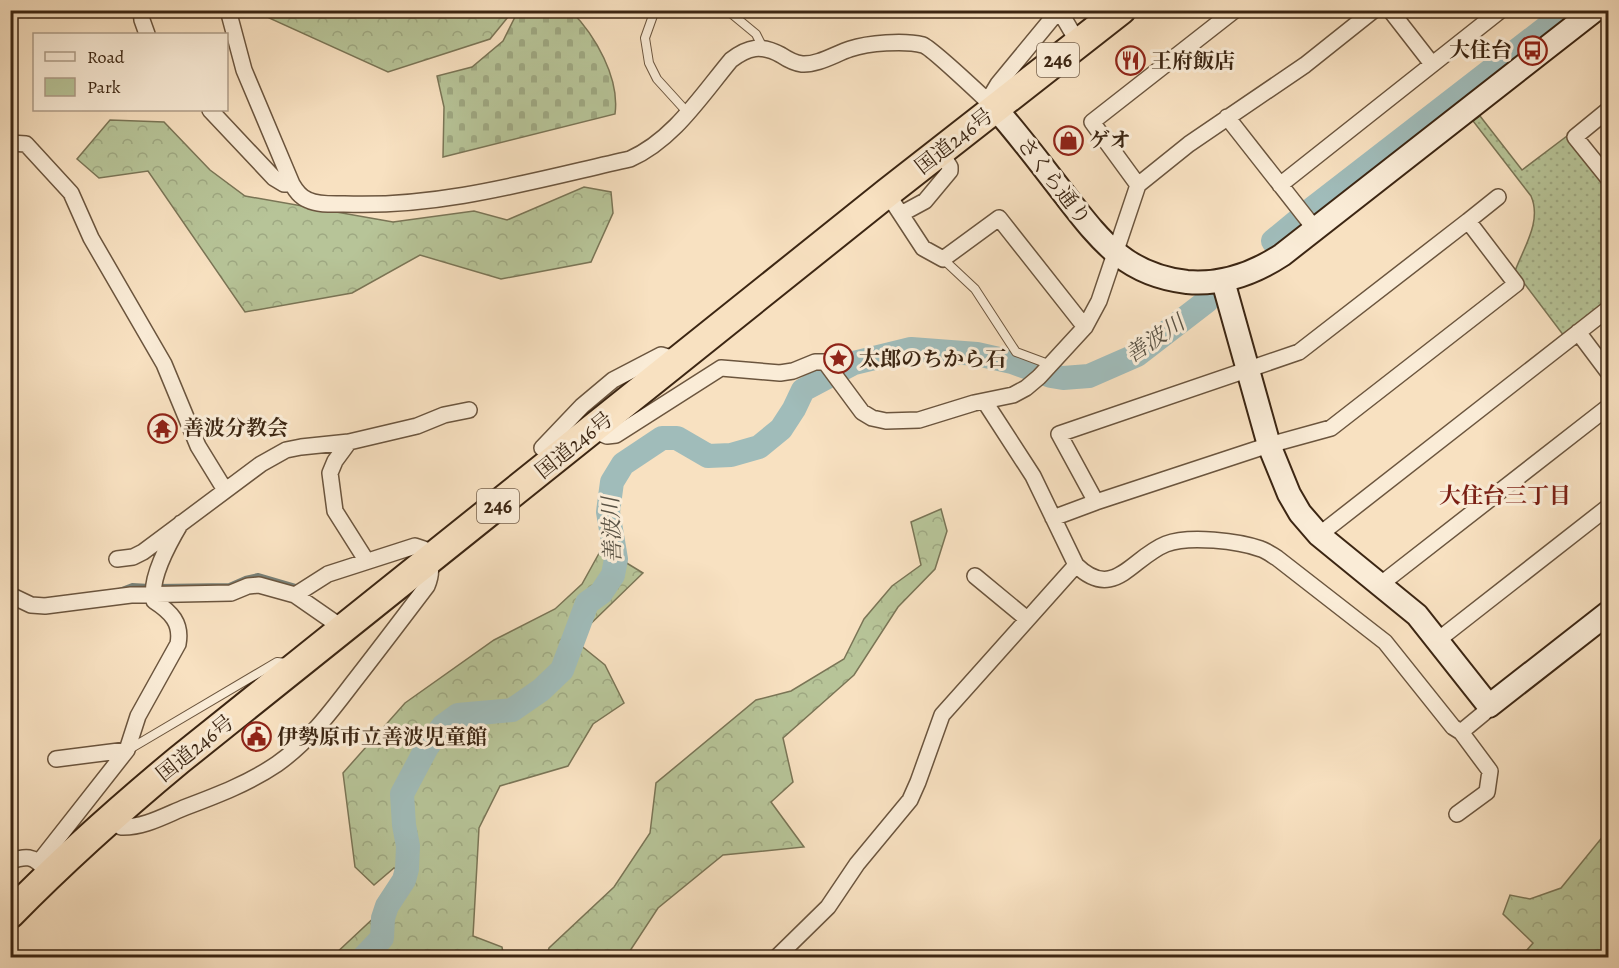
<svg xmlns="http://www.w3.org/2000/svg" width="1619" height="968" font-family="Alegreya,'Noto Serif JP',serif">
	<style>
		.green { fill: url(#green-dots); stroke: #7a7556; stroke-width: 1.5 }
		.forest { fill: url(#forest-crowns); stroke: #7a7556; stroke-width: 1.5 }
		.cemetery { fill: url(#cemetery-stones); stroke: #7a7556; stroke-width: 1.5 }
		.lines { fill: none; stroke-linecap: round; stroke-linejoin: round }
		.stream { stroke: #788077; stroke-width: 4 }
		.river { stroke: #a0bcba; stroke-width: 24 }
		.lane-casing { stroke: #6b553e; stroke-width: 10 }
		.street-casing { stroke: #6b553e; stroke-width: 18 }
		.secondary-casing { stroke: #3c2613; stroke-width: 26 }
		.highway-casing { stroke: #3c2613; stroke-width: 32 }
		.lane { stroke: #faecd7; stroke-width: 8 }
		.street { stroke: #faecd7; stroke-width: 15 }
		.secondary { stroke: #faecd7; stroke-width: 22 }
		.highway { stroke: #f8e1c1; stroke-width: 28 }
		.labels { text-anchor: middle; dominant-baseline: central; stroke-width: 6; stroke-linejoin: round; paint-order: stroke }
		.shield { fill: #faecd7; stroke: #75614e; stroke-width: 1.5 }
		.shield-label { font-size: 20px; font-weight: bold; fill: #3c2613 }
		.poi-label { font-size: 21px; font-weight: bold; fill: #3c2613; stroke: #faecd7; text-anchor: start }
		.street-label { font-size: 21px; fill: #3c2613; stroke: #faecd7 }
		.water-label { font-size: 22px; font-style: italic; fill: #5a5345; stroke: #faecd7 }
		.neighbourhood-label { font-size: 22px; font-weight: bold; fill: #7a1f14; stroke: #faecd7 }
	</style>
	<defs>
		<pattern id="green-dots" width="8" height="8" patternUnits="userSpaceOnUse" patternTransform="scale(1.5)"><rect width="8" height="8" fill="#b7c498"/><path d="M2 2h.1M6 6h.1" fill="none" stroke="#9ea882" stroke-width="1.8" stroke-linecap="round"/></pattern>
		<pattern id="forest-crowns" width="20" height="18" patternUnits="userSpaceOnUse" patternTransform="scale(1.5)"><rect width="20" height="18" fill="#b7c498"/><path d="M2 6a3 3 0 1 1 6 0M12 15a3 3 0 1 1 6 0" fill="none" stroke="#9ea882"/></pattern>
		<pattern id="cemetery-stones" width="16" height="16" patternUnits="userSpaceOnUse" patternTransform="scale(1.5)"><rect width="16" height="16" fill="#b7c498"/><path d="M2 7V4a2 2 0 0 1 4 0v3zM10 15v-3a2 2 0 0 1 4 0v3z" fill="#9ea882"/></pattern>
	</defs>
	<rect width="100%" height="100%" fill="#f8e1c1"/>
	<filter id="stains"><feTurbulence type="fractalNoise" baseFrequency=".00333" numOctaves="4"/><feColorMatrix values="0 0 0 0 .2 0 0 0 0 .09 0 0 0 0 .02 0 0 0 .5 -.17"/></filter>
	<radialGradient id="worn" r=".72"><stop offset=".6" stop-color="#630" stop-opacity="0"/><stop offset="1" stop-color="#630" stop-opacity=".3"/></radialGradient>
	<path class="green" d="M1480 116 1522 170 1567 136 1608 189V302L1564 336 1515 271C1524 247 1542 221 1531 196L1473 121Z"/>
	<path class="forest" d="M264 11H513L490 39 388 72 269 18Z
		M110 120 164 122 210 170 245 196 393 222 474 211 507 220 584 187 611 192 613 213 591 262 501 279 420 255 352 293 245 312 148 171 99 178 77 159Z
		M941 509 947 531 935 569 898 607 854 675 783 738 793 782 771 802 804 847 723 855 658 908 626 957H546L549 948 614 887 650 833 656 783 756 700 791 691 844 659 864 619 892 586 921 565 911 522Z
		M602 548 643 573 574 640 605 665 624 703 593 724 568 766 500 786 479 828 473 936 502 947 504 957H332L412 882 394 868 374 885 355 867 343 773 405 703 494 640 555 609 582 584Z
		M1608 830V957H1521L1533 943 1503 914 1510 895 1530 899 1561 888Z"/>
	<path class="cemetery" d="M518 11H571C595 35 620 78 615 114L443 157 444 107 437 76 472 67 503 41Z"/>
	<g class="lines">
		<path class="stream" d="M157 586 229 585 245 578 258 575 299 587
			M119 590 132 585 150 586"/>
		<path class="river" d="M1273 241 1313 208 1569 10
			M363 958 382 938 383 918 387 906 404 880 407 869 408 846 404 825 402 794 427 747 443 726 458 715 512 710 541 690 562 670 587 603 601 593 613 575 616 559 608 512 612 482 623 464 662 438H677L708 456 731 455 759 447 781 429 794 409 803 390 854 363 911 349 977 354 1012 362 1051 376 1063 378 1089 376 1137 355 1207 301"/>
		<defs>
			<path id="lane" d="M655 10 645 38 649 63 657 79 687 112
				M727 10 756 34 763 48
				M943 259 975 289 1016 352 1051 365
				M128 750 277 662 287 663"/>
			<path id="street" d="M141 10 142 20 147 34
				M228 10 244 70 292 184C296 191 300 197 308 200 318 205 333 204 344 204 441 208 536 180 630 159 673 140 701 96 731 60 748 47 761 44 781 55 787 59 794 63 802 64 818 65 835 54 850 49 868 43 904 40 923 45 932 48 984 98 995 108
				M1059 10 1079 44
				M1390 10 1432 64
				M992 94 998 84 1059 10
				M210 110 274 178 284 184H292
				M1608 110 1575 137 1608 178
				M1227 117 1315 229
				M10 143 26 144 71 193 91 238 164 364 198 446 225 490
				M1138 185 1092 122 1235 10
				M1280 185 1501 10
				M887 193 923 248 943 259 999 218 1085 327
				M901 214 925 201 950 171V167L940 151
				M1468 221 1498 197
				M1578 332 1608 372
				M985 402 1033 476 1076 565C1114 602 1131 558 1166 544 1189 535 1239 541 1261 549 1267 551 1272 555 1277 558L1385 642 1453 727 1461 732 1490 771 1487 792 1457 814
				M593 430 607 436 616 435 721 368 780 373 793 371 815 362H825L862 412 872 418 886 421 919 420 974 403 1013 395 1026 388 1039 377 1085 327 1099 301 1138 185 1189 144 1305 65 1374 10
				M349 442 335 461 330 473 335 511 366 560
				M542 448 582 406 613 380 661 355 678 360
				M1053 518 1096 502 1269 445 1331 428 1516 284 1468 221 1299 352 1059 434 1096 502
				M1319 535 1608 309
				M117 559 133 557 143 552 261 464 286 450 301 447 349 442 417 426 444 415 469 410
				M975 576 1027 619
				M1381 584 1608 407
				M10 595 31 605 45 606 131 595 231 593 248 586 259 585 295 595 344 629
				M1438 640 1608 507
				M1461 732 1484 713 1489 706
				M56 759 127 750
				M112 817 121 827C144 828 166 815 186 807 218 795 249 783 277 764 307 743 330 713 352 684 377 652 402 619 427 586 433 572 431 562 424 549L415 546 328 574 295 595
				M10 861C25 856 34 855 44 869
				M39 862 127 750 138 716 178 644C182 623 171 612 154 601 149 578 169 543 181 523
				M776 958 828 907 857 864 910 800 918 782 942 715 1076 565"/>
			<path id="secondary" d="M995 108C1020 136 1042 166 1064 194 1100 240 1125 275 1187 282 1222 285 1253 274 1282 255L1595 10
				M1223 281 1269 445 1289 494 1300 513 1319 535 1417 615 1489 706 1608 613"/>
			<path id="highway" d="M10 914C64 859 120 809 179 760L887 193 1121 10"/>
		</defs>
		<use href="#lane" class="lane-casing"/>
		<use href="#street" class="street-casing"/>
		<use href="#secondary" class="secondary-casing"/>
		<use href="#highway" class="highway-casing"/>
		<use href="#lane" class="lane"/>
		<use href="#street" class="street"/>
		<use href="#secondary" class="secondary"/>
		<use href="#highway" class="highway"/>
	</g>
	<defs>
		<symbol id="bus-ring" viewBox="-11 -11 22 22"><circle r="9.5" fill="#faecd7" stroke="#8f2418" stroke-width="1.5"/><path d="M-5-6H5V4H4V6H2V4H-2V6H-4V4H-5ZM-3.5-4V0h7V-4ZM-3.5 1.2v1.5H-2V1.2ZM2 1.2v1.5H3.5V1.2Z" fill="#8f2418"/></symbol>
		<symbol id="restaurant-ring" viewBox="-11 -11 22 22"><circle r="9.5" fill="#faecd7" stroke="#8f2418" stroke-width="1.5"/><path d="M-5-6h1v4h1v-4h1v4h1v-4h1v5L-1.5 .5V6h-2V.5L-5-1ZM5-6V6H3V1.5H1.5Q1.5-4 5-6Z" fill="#8f2418"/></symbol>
		<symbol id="shop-ring" viewBox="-11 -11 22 22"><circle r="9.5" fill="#faecd7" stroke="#8f2418" stroke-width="1.5"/><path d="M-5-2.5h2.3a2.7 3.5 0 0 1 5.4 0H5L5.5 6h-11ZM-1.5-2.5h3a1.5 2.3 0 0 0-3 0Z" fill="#8f2418"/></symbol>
		<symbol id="sight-ring" viewBox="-11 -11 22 22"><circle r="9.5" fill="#faecd7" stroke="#8f2418" stroke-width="1.5"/><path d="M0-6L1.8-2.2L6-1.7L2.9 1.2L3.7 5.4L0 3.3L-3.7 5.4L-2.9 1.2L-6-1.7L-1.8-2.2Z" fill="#8f2418"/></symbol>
		<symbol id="temple-ring" viewBox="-11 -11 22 22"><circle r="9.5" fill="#faecd7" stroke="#8f2418" stroke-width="1.5"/><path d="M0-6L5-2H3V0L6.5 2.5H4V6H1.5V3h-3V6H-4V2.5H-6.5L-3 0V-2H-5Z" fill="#8f2418"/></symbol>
		<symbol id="civic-ring" viewBox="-11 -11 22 22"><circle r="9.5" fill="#faecd7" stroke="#8f2418" stroke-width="1.5"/><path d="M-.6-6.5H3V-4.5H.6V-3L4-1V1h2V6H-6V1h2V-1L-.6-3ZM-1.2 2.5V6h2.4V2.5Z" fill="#8f2418"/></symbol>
	</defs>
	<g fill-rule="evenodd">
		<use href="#bus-ring" x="1516" y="34" width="33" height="33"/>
		<use href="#restaurant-ring" x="1114" y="44" width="33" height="33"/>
		<use href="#shop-ring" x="1052" y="124" width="33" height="33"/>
		<use href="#sight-ring" x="822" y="342" width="33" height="33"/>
		<use href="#temple-ring" x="146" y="412" width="33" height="33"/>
		<use href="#civic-ring" x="240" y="720" width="33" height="33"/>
	</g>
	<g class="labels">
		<g class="shield">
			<rect x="1037" y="43" width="42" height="34" rx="4.5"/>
			<rect x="477" y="489" width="42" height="34" rx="4.5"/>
		</g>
		<g class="shield-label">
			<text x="1058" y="60">246</text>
			<text x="498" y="506">246</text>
		</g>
		<g class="poi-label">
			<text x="1512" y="50" text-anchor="end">大住台</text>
			<text x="1151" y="61">王府飯店</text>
			<text x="1089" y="140">ゲオ</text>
			<text x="859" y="359">太郎のちから石</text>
			<text x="183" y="428">善波分教会</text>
			<text x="277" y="737">伊勢原市立善波児童館</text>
		</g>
		<g class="street-label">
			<text transform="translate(954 141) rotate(-38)">国道246号</text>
			<text transform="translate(1054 181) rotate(52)">さくら通り</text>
			<text transform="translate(574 445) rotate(-39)">国道246号</text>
			<text transform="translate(195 748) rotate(-39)">国道246号</text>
		</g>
		<g class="water-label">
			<text transform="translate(1155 339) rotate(-34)">善波川</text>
			<text transform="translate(612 530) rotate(-92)">善波川</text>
		</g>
		<g class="neighbourhood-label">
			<text x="1505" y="496">大住台三丁目</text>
		</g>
	</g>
	<rect width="1619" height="968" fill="none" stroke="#f8e1c1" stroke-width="36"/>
	<rect x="12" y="12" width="1595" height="944" fill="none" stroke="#3c2613" stroke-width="3"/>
	<rect x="18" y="18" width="1583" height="932" fill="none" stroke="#3c2613" stroke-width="1.5"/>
	<rect x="33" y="33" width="195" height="78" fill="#faecd7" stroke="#ae9d89" stroke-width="1.5"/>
	<rect x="45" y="52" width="30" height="9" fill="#faecd7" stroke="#ae9d89" stroke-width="1.5"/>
	<text x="87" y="63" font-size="18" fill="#3c2613">Road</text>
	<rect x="45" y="78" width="30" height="18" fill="#b7c498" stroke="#ae9d89" stroke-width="1.5"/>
	<text x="87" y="93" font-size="18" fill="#3c2613">Park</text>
	<rect width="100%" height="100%" filter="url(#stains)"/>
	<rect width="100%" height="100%" fill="url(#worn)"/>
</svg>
